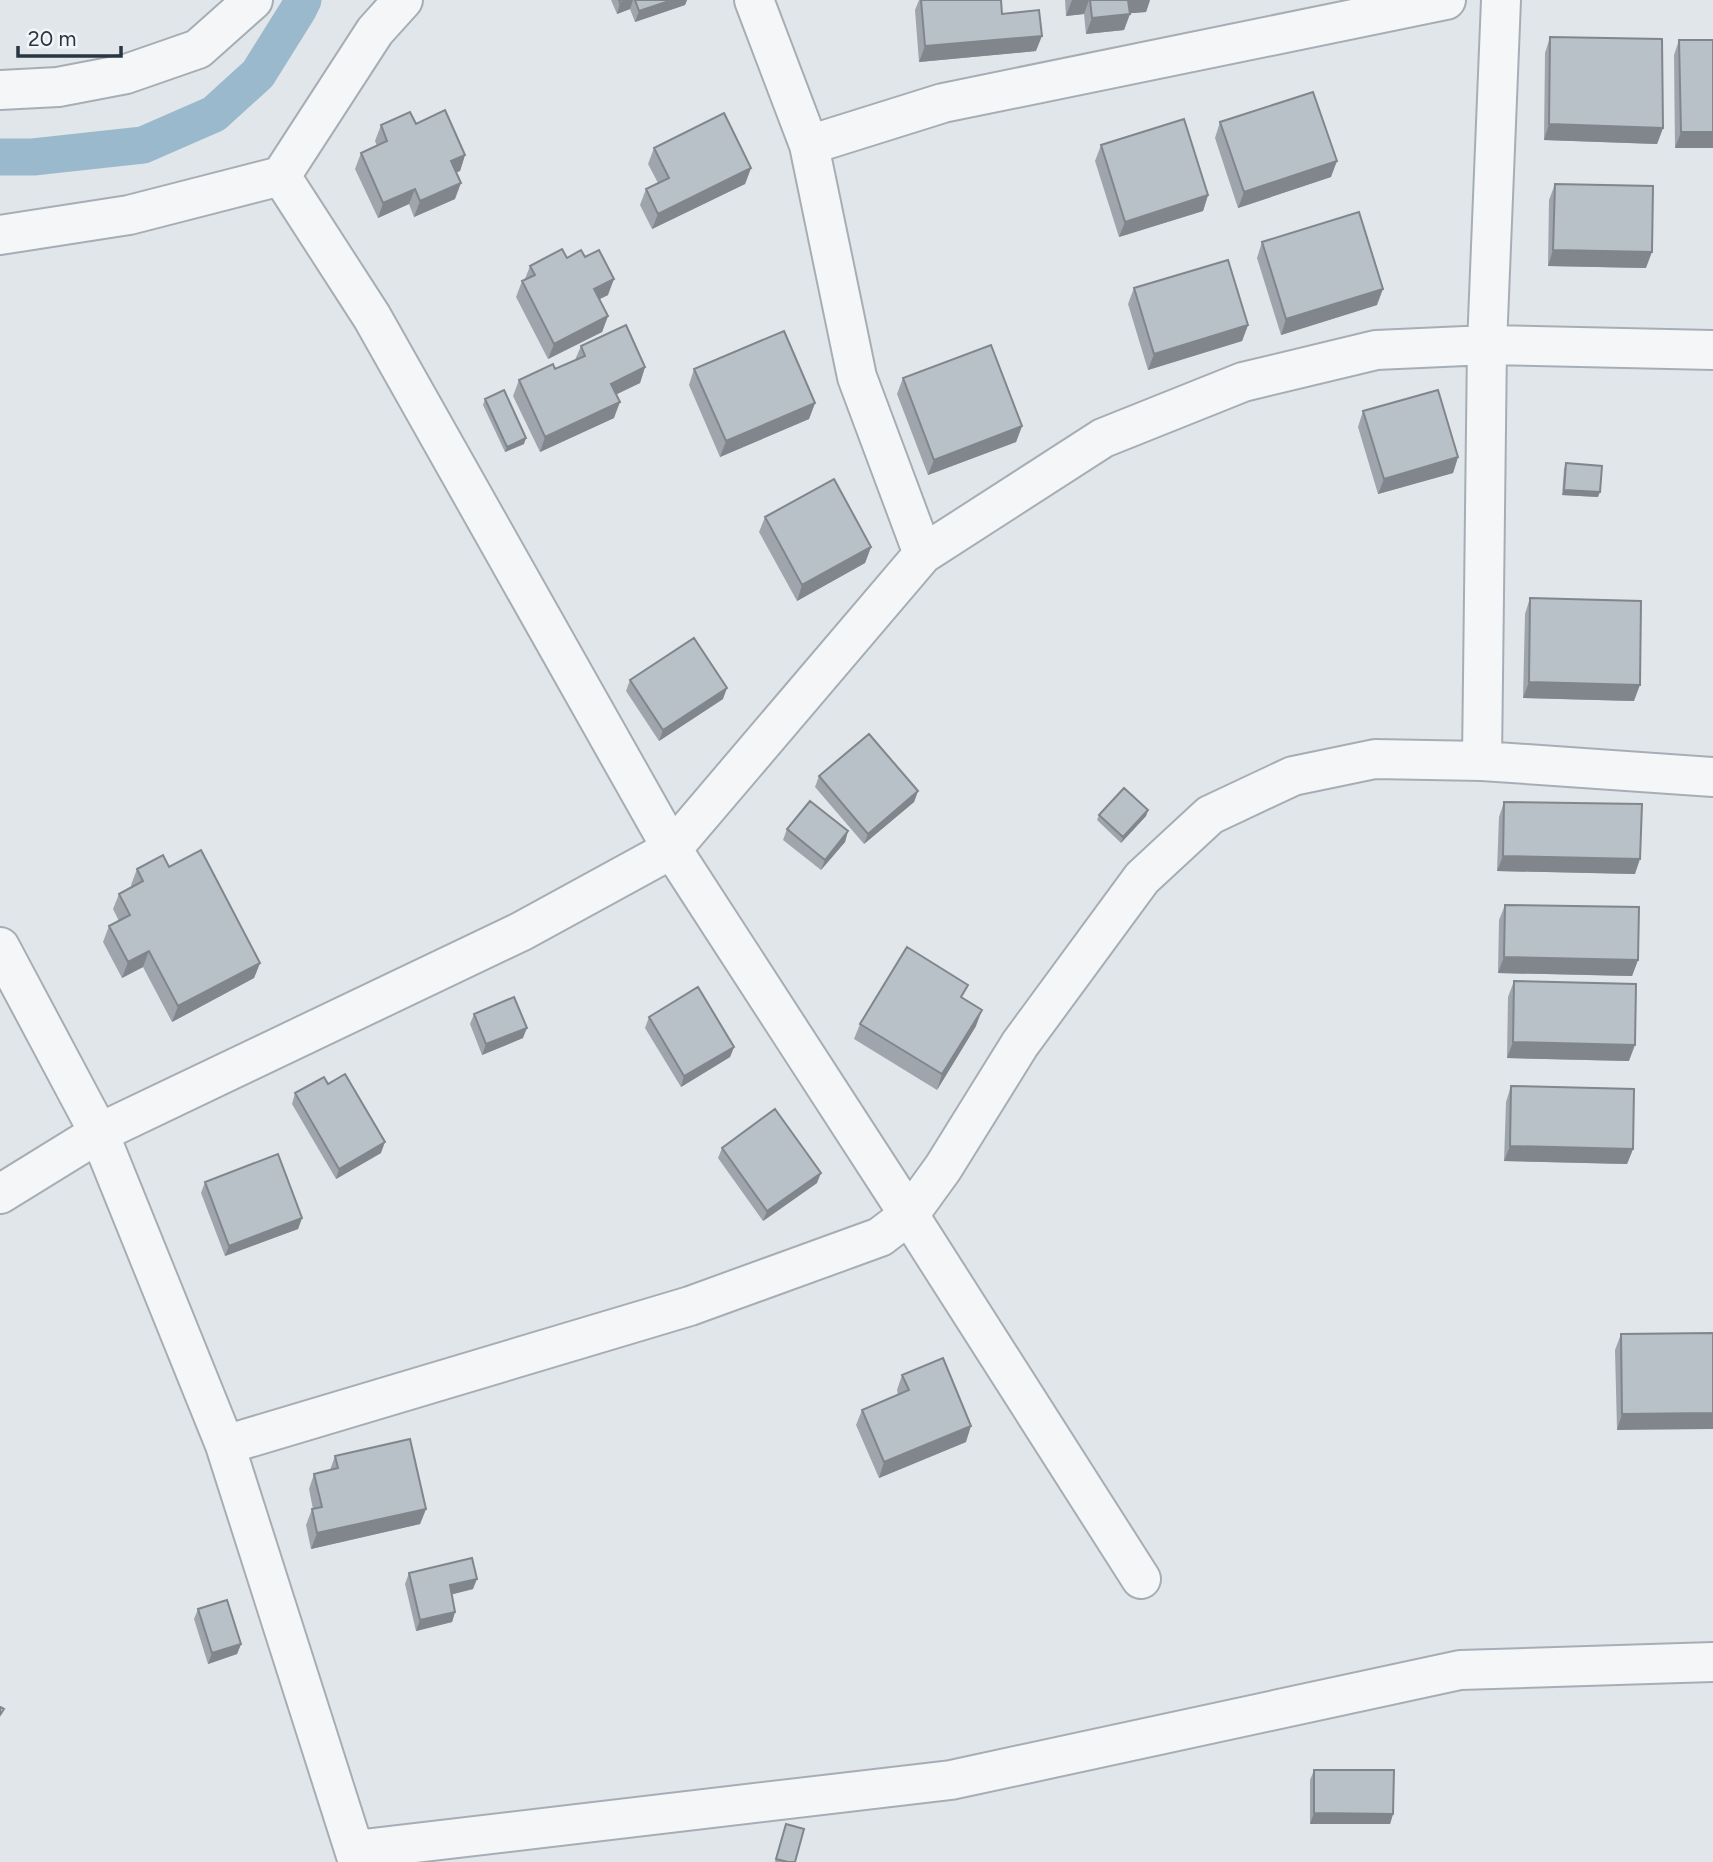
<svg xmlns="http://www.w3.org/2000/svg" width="1713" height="1862" font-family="Figtree,sans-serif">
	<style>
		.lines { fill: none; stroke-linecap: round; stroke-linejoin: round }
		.canal { stroke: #9bb9cc; stroke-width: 37 }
		.minor-casing { stroke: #a6aeb5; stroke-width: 42 }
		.minor { stroke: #f4f6f8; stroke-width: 38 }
		.wall { fill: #9ea5ac }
		.shaded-wall { fill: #81868c }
		.building { fill: #b8c0c8; stroke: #81868c; stroke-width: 2 }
	</style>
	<rect width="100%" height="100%" fill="#e1e6ea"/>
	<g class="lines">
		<path class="canal" d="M0 157H33L143 145 214 114 258 74 298 10 303 0"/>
		<defs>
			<path id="minor" d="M403 0 375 31 281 176 372 317 672 849 909 1215 1141 1579
				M754 0 809 145 857 377 923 554
				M0 90 58 87 126 74 198 49 253 0
				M809 145 943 103 1446 0
				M0 235 129 215 281 176
				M1482 761 1487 345 1501 0
				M0 947 99 1133 225 1445 690 1306 880 1237 909 1215 943 1168 1020 1044 1142 878 1210 815 1293 776 1375 759 1482 761 1713 777
				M0 1194 99 1133 522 931 672 849 923 554 1103 438 1243 382 1376 350 1487 345 1713 350
				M225 1445 358 1862
				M355 1850 951 1780 1460 1670 1713 1662"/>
		</defs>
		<use href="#minor" class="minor-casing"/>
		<use href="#minor" class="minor"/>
	</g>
	<path class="wall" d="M611 0H687L685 5 635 22 630 9 617 14Z
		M919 0 1002 14 1036 51 919 62 915 10Z
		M1065 0H1150L1146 12 1130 13 1124 30 1086 34 1084 14 1066 16Z
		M1550 37 1663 128 1657 144 1544 140 1545 53Z
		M1679 40H1713V148H1675L1674 55Z
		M1220 122 1331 177 1238 208 1215 138Z
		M416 124 465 155 460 171 456 172 455 199 414 217 409 204 378 218 355 169 361 153 377 146 375 141 381 125Z
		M1101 145 1208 195 1203 211 1119 237 1095 161Z
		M654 148 751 168 745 184 652 229 640 205 646 189 658 183 648 164Z
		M1555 184 1646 268 1548 266 1549 200Z
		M1262 242 1377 305 1281 335 1257 258Z
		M567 258 608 295 599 299 608 316 602 332 548 359 516 297 522 281 525 279 530 266Z
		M1134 288 1248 325 1242 341 1148 370 1128 304Z
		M581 346 645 367 640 383 616 394 614 418 540 452 513 396 519 380 555 369 575 360Z
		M694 369 815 403 809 419 720 457 689 385Z
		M903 378 1022 426 1016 442 928 475 897 394Z
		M485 399 524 444 505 452 483 405Z
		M1363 411 1458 457 1453 473 1378 494 1358 427Z
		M1566 463 1598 497 1562 495 1564 469Z
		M765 517 871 547 865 563 797 601 759 532Z
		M1530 598 1634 701 1523 698 1525 614Z
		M630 680 723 699 659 741 626 691Z
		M819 776 918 791 914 802 864 844 815 787Z
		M1504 802 1635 874 1497 871 1499 817Z
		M1148 810 1146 816 1121 843 1097 820 1099 815Z
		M787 829 848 831 845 842 821 870 783 840Z
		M169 867 260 963 254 978 172 1022 143 967 122 978 103 942 109 926 119 921 113 909 119 894 132 887 131 885 137 869Z
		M1505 905 1638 960 1632 976 1498 973 1499 920Z
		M1514 981 1629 1061 1507 1058 1508 997Z
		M963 999 976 1026 937 1090 854 1039 860 1024Z
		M474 1014 523 1038 482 1055 470 1024Z
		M649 1017 734 1047 730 1057 681 1087 645 1028Z
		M328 1084 381 1153 336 1179 292 1104 295 1093Z
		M1511 1086 1633 1149 1627 1164 1504 1161 1506 1102Z
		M722 1148 817 1183 763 1221 718 1158Z
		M205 1182 302 1218 298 1229 225 1256 201 1193Z
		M1713 1333 1617 1430 1615 1350 1621 1334Z
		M902 1375 966 1442 879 1478 856 1425 862 1410 898 1395 897 1390Z
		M335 1456 426 1509 420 1524 311 1549 306 1525 312 1509H313L309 1489 314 1474 330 1470Z
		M409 1573 473 1589 452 1594 455 1612 452 1622 416 1631 405 1584Z
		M198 1609 241 1644 237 1654 208 1664 194 1619Z
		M1314 1770 1393 1814 1390 1824H1310V1780Z
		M786 1824 795 1862H775Z"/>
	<path class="shaded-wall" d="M629 0H633L630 9 617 14 620 3Z
		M672 0H687L685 5 635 22 639 11Z
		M1072 0H1089L1084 14 1066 16Z
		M1127 0H1150L1146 12 1122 14Z
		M1130 14 1124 30 1086 34 1092 18Z
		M1042 36 1036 51 919 62 925 46Z
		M1549 124 1663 128 1657 144 1544 140Z
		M1681 132H1713V148H1675Z
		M465 155 460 171 445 177 451 161Z
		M1337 161 1331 177 1238 208 1244 192Z
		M751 168 745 184 652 229 658 214Z
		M461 183 455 199 414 217 420 201Z
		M415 189 409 204 378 218 383 203Z
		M1208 195 1203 211 1119 237 1125 222Z
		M1553 250 1652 252 1646 268 1548 266Z
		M614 279 608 295 588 305 594 289Z
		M1383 289 1377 305 1281 335 1286 319Z
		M608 316 602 332 548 359 554 344Z
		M1248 325 1242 341 1148 370 1154 354Z
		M645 367 640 383 605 400 611 384Z
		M620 402 614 418 540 452 545 437Z
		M815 403 809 419 720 457 726 441Z
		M1022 426 1016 442 928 475 934 460Z
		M526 438 524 444 505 452 507 447Z
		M1458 457 1453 473 1378 494 1384 479Z
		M1564 490 1600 492 1598 497 1562 495Z
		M871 547 865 563 797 601 802 585Z
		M1529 682 1640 685 1634 701 1523 698Z
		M727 688 723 699 659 741 663 730Z
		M918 791 914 802 864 844 868 834Z
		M1148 810 1146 816 1121 843 1123 837Z
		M848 831 845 842 821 870 825 860Z
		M1503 856 1640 859 1635 874 1497 871Z
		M149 951 143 967 122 978 128 962Z
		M1504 957 1638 960 1632 976 1498 973Z
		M260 963 254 978 172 1022 178 1006Z
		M982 1010 976 1026 937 1090 942 1074Z
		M527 1028 523 1038 482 1055 486 1044Z
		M1513 1042 1635 1045 1629 1061 1507 1058Z
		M734 1047 730 1057 681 1087 684 1076Z
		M385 1142 381 1153 336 1179 339 1169Z
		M1510 1146 1633 1149 1627 1164 1504 1161Z
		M821 1173 817 1183 763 1221 767 1211Z
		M302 1218 298 1229 225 1256 229 1246Z
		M1713 1413V1429L1617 1430 1622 1414Z
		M971 1426 966 1442 879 1478 884 1462Z
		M426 1509 420 1524 311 1549 317 1533Z
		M477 1579 473 1589 446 1596 450 1585Z
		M455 1612 452 1622 416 1631 420 1620Z
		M241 1644 237 1654 208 1664 212 1653Z
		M1314 1813 1393 1814 1390 1824H1310Z"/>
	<path class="building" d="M619 0H629L620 3Z
		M635 0H672L639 11Z
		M921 0H1001L1002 14 1039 10 1042 36 925 46Z
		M1090 0H1128L1130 14 1092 18Z
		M1550 37 1662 39 1663 128 1549 124Z
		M1679 40H1713V132H1681Z
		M1313 92 1337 161 1244 192 1220 122Z
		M445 110 465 155 451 161 461 183 420 201 415 189 383 203 361 153 387 141 381 125 410 112 416 124Z
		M724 113 751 168 658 214 646 189 669 178 654 148Z
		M1184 119 1208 195 1125 222 1101 145Z
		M1555 184 1653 186 1652 252 1553 250Z
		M1359 212 1383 289 1286 319 1262 242Z
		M562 249 567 258 581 250 585 257 599 250 614 279 594 289 608 316 554 344 522 281 535 275 530 266Z
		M1228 260 1248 325 1154 354 1134 288Z
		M626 325 645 367 611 384 620 402 545 437 519 380 553 364 555 369 585 356 581 346Z
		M784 331 815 403 726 441 694 369Z
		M991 345 1022 426 934 460 903 378Z
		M504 390 526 438 507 447 485 399Z
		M1438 390 1458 457 1384 479 1363 411Z
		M1566 463 1602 466 1600 492 1564 490Z
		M834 479 871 547 802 585 765 517Z
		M1530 598 1641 601 1640 685 1529 682Z
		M694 638 727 688 663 730 630 680Z
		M869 734 918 791 868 834 819 776Z
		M1124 788 1148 810 1123 837 1099 815Z
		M810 801 848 831 825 860 787 829Z
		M1504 802 1642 804 1640 859 1503 856Z
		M201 850 260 963 178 1006 149 951 128 962 109 926 130 915 119 894 143 881 137 869 163 855 169 867Z
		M1505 905 1639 907 1638 960 1504 957Z
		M907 947 968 985 961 997 982 1010 942 1074 860 1024Z
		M1514 981 1636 984 1635 1045 1513 1042Z
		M698 987 734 1047 684 1076 649 1017Z
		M514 997 527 1028 486 1044 474 1014Z
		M345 1074 385 1142 339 1169 295 1093 324 1077 328 1084Z
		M1511 1086 1634 1089 1633 1149 1510 1146Z
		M775 1109 821 1173 767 1211 722 1148Z
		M278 1154 302 1218 229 1246 205 1182Z
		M1713 1333V1413L1622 1414 1621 1334Z
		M943 1358 971 1426 884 1462 862 1410 909 1390 902 1375Z
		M410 1439 426 1509 317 1533 312 1509 322 1507 314 1474 338 1468 335 1456Z
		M472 1558 477 1579 450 1585 455 1612 420 1620 409 1573Z
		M227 1600 241 1644 212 1653 198 1609Z
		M0 1707 4 1709 0 1715Z
		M1314 1770H1394L1393 1814 1314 1813Z
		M786 1824 804 1829 795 1862H788L776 1859Z"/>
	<path d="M18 46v10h103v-10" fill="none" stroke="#283643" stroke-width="3.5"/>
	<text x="28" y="46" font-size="21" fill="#283643" stroke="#f1f5f8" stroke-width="5" paint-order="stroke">20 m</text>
</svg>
